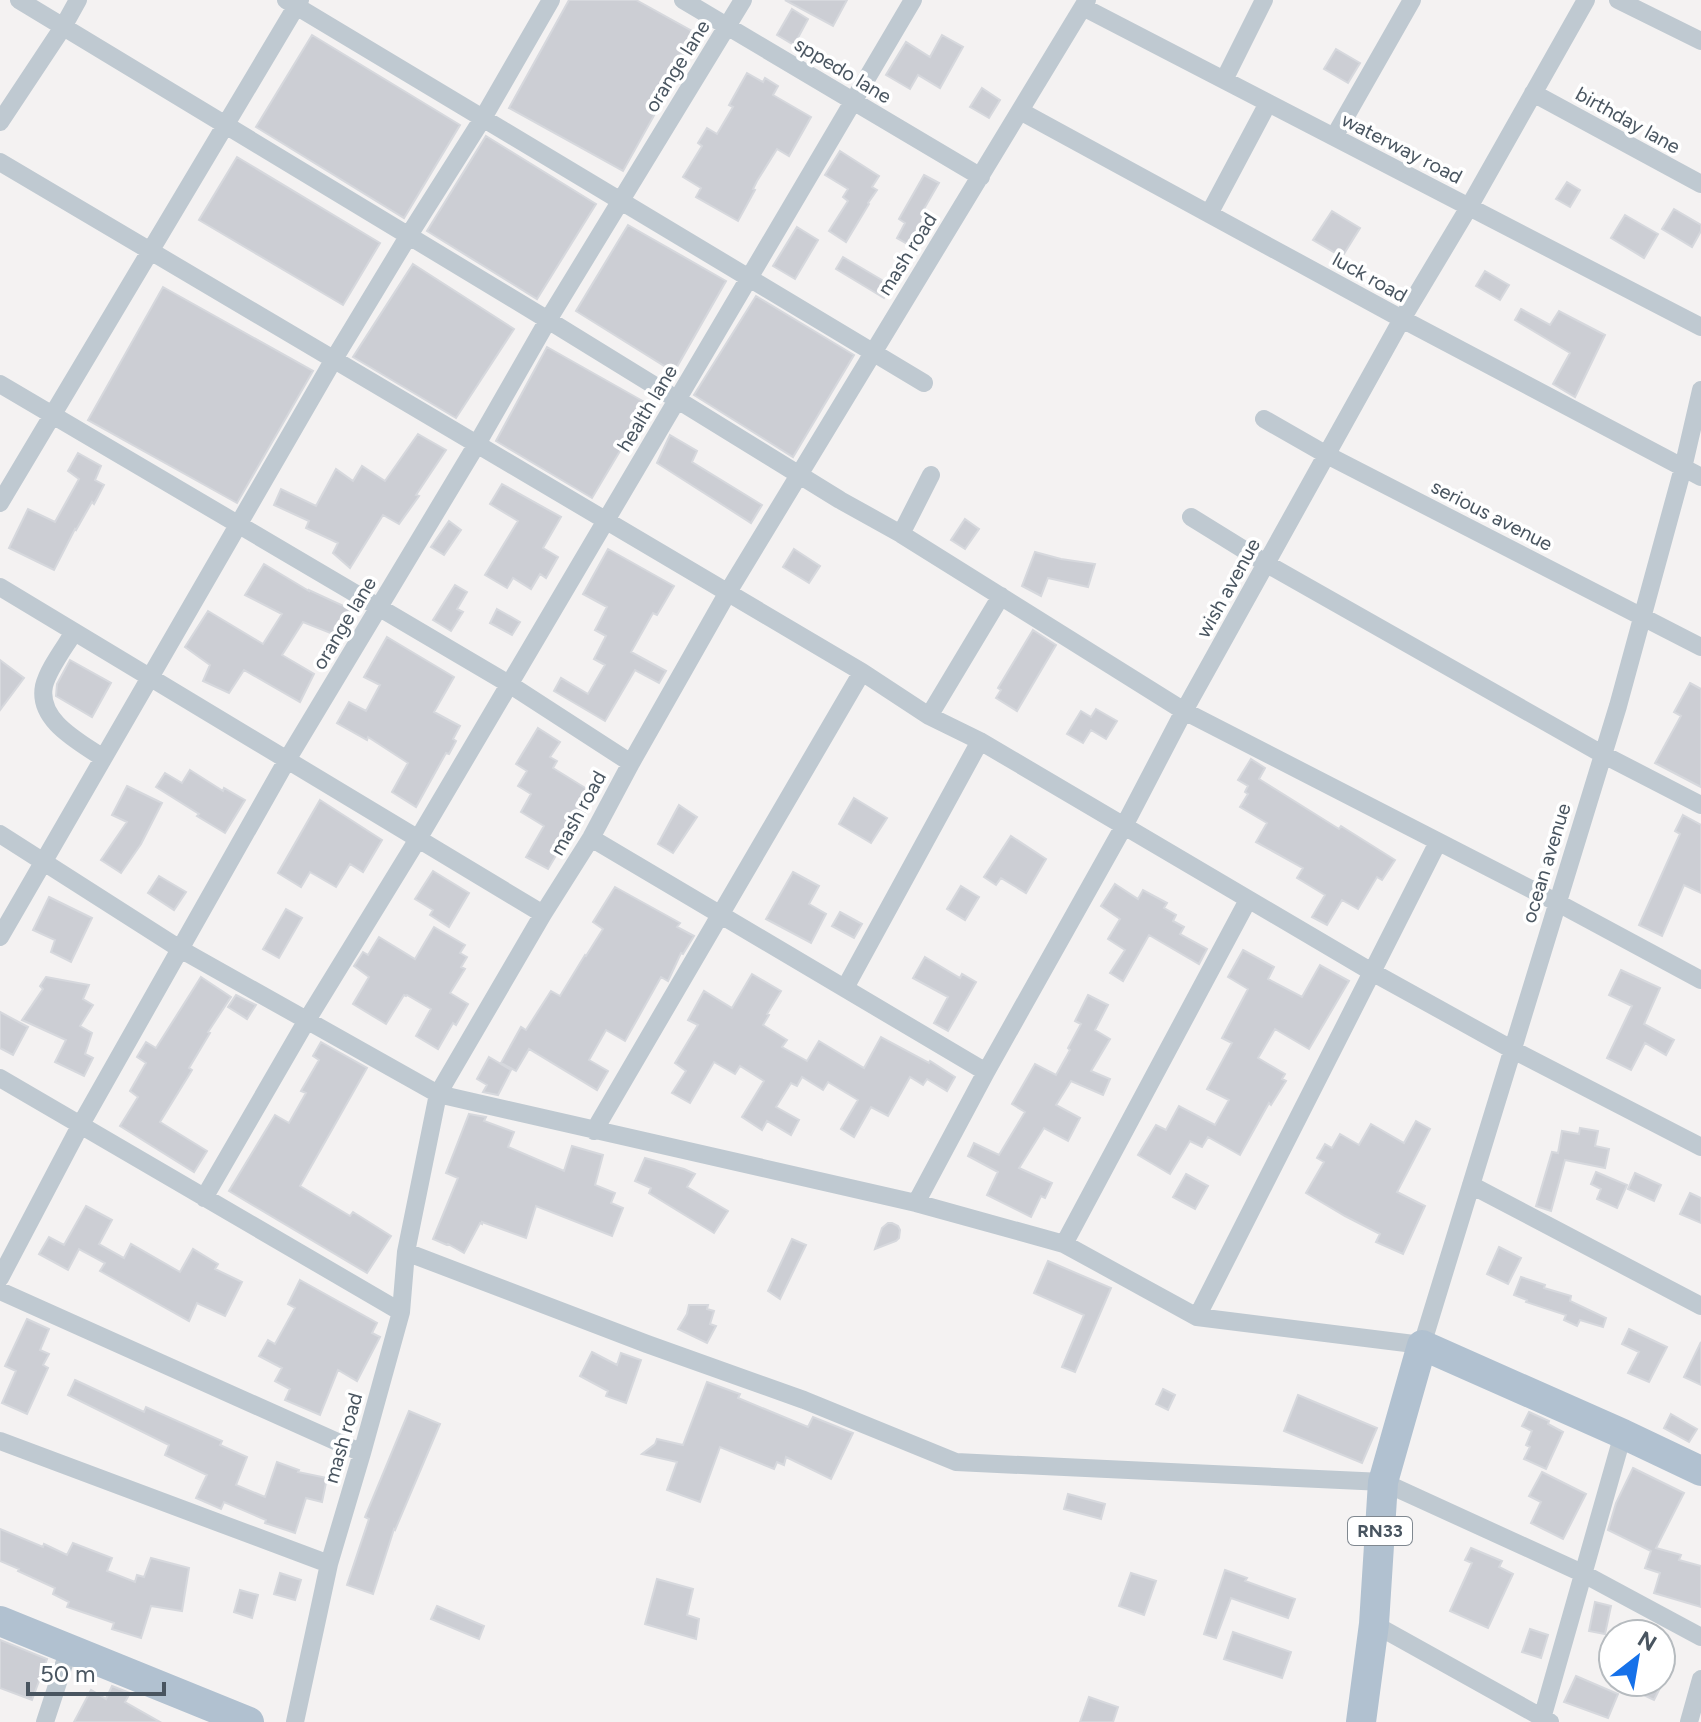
<svg xmlns="http://www.w3.org/2000/svg" width="1701" height="1722" font-family="Figtree,sans-serif">
	<style>
		.building { fill: #ccced4; stroke: #d6d8dd; stroke-width: 2 }
		.lines { fill: none; stroke-linecap: round; stroke-linejoin: round }
		.street { stroke: #bfc9d1; stroke-width: 18 }
		.primary { stroke: #b1c1d0; stroke-width: 30 }
		.labels { text-anchor: middle; dominant-baseline: central; stroke-width: 7; stroke-linejoin: round; paint-order: stroke }
		.shield { fill: #fff; stroke: #808890; stroke-width: 2 }
		.shield-label { font-size: 18px; font-weight: bold; fill: #495560 }
		.street-label { font-size: 20px; fill: #495560; stroke: #fff }
	</style>
	<rect width="100%" height="100%" fill="#f4f2f2"/>
	<path class="building" d="M569 0H636L699 35 623 171 509 108Z
		M785 0H847L833 26Z
		M792 9 808 19 794 45 777 35Z
		M312 35 460 125 404 218 256 127Z
		M942 35 963 47 940 88 918 75 910 89 886 75 906 42 930 57Z
		M1336 49 1360 63 1348 83 1324 69Z
		M747 73 763 82 765 78 778 86 773 95 811 117 789 156 777 149 757 181 753 189 755 190 738 221 696 197 701 188 683 177 702 146 698 143 707 128 717 134 733 107 729 105Z
		M982 88 1000 100 989 118 970 107Z
		M486 136 596 204 537 299 427 231Z
		M840 151 879 176 872 187 877 190 868 203 869 204 846 242 829 231 848 201 843 197 848 189 825 175Z
		M237 157 380 243 343 305 199 220Z
		M924 175 939 183 921 214 934 221 916 249 897 238 905 223 899 219Z
		M1567 182 1580 190 1570 207 1556 199Z
		M1674 209 1701 225V231L1692 247 1662 229Z
		M1332 211 1360 228 1342 257 1313 240Z
		M1625 215 1658 234 1644 258 1611 238Z
		M628 225 726 281 674 372 576 311Z
		M797 227 818 240 795 279 773 266Z
		M843 257 892 286 884 298 836 269Z
		M413 264 514 329 456 418 353 357Z
		M1485 271 1509 285 1500 300 1476 286Z
		M163 287 313 371 237 503 88 420Z
		M756 296 854 355 793 457 694 395Z
		M1521 309 1550 325 1559 311 1605 335 1575 397 1553 384 1570 353 1515 320Z
		M547 347 648 404 592 498 496 441Z
		M418 434 446 450 416 495 419 496 399 524 383 515 350 568 333 553 338 543 306 528 309 521 274 505 281 489 316 506 336 469 353 481 362 466 385 481Z
		M670 435 697 451 692 462 762 505 751 523 657 463Z
		M78 453 101 466 95 480 104 485 94 504 92 502 76 530 75 529 54 570 9 548 28 509 55 522 79 479 68 471Z
		M502 484 561 517 543 548 558 557 546 578 540 574 531 589 513 578 507 588 485 575 518 521 490 504Z
		M965 519 979 529 965 549 951 540Z
		M449 521 461 530 444 555 431 547Z
		M608 549 674 586 657 615 653 613 631 652 666 671 659 683 635 670 605 721 554 691 561 678 588 694 605 665 594 659 606 636 595 630 607 607 583 594Z
		M794 549 820 566 809 583 783 567Z
		M1035 552 1061 559 1095 564 1088 587 1048 578 1041 596 1022 586Z
		M264 564 309 591V590L350 609 338 636 303 622 282 655 314 674 300 702 244 670 229 693 203 681 210 665 185 647 208 611 263 644 282 614 245 595Z
		M455 585 467 592 457 609 463 612 451 631 433 620Z
		M497 609 520 622 512 635 490 623Z
		M1033 630 1056 645 1017 711 996 698 1001 690 998 688Z
		M387 637 454 677 434 712 460 726 453 739 456 741 449 754 446 753 416 807 392 792 408 763 368 737 367 740 337 723 349 702 366 711 380 685 364 677Z
		M0 660 24 678 0 710Z
		M70 660 111 683 92 717 56 696 57 684Z
		M1690 683 1701 689V787L1655 763 1681 716 1674 712Z
		M1096 709 1117 721 1106 739 1091 730 1083 743 1067 734 1081 711 1091 717Z
		M538 728 560 742 550 757 557 761 553 768 595 794 585 812 583 810 548 869 526 857 544 826 521 812 531 794 518 786 527 771 516 764Z
		M1251 759 1265 768 1259 779 1339 829 1341 826 1395 860 1382 880 1377 877 1358 909 1342 900 1327 925 1312 917 1325 895 1297 878 1303 868 1256 842 1267 823 1240 807 1248 794 1245 792 1248 786 1238 780Z
		M190 770 223 791 224 788 245 800 225 833 197 816 199 814 156 787 165 773 182 783Z
		M127 786 162 803 141 844 121 873 101 860 127 822 112 815Z
		M854 798 887 818 871 843 839 824Z
		M320 800 382 840 363 872 350 864 336 887 310 872 301 887 278 873Z
		M679 805 697 817 673 853 658 844Z
		M1683 815 1701 825V893L1684 885 1662 936 1639 925 1680 834 1675 831Z
		M1011 836 1046 859 1026 893 1001 878 996 885 984 877Z
		M433 871 469 893 449 927 430 915 433 910 415 899Z
		M793 872 819 886 809 904 826 914 811 943 766 919Z
		M159 876 186 892 174 910 148 893Z
		M1115 884 1138 899 1143 890 1167 903 1164 908 1176 915 1173 921 1184 927 1180 934 1207 949 1199 964 1149 935 1123 981 1110 973 1125 950 1108 939 1120 919 1101 906Z
		M961 886 979 897 965 920 947 909Z
		M615 887 680 923 677 927 694 936 683 954 681 953 668 981 661 977 625 1041 606 1030 589 1060 608 1071 597 1090 529 1049 516 1071 501 1063 521 1027 526 1030 551 991 560 996 585 955 586 956 603 929 593 922Z
		M49 897 92 918 71 962 51 952 55 940 33 930Z
		M286 909 302 918 279 958 263 949Z
		M840 912 862 924 854 938 832 926Z
		M434 927 465 945 460 953 467 957 461 967 465 969 450 993 468 1004 456 1025 453 1023 438 1049 416 1036 431 1009 407 995 406 996 404 995 386 1024 353 1004 369 977 354 966 363 952 368 955 379 937 415 959Z
		M1243 950 1274 967 1268 979 1302 997 1320 965 1349 981 1309 1049 1275 1029 1258 1058 1285 1074 1282 1079 1286 1081 1271 1105 1269 1103 1240 1155 1208 1137 1202 1147 1190 1141 1170 1174 1138 1155 1156 1125 1166 1130 1179 1106 1215 1125 1229 1100 1207 1089 1232 1043 1222 1038 1248 989 1228 977Z
		M925 957 960 978 962 974 976 982 948 1031 934 1023 948 997 913 978Z
		M1621 970 1660 988 1644 1024 1674 1040 1666 1055 1645 1043 1631 1070 1607 1058 1632 1006 1609 995Z
		M752 974 781 991 767 1014 769 1015 763 1025 787 1040 782 1047 807 1061 819 1041 864 1068 881 1037 929 1063 930 1061 955 1077 947 1091 927 1079 923 1085 910 1077 888 1116 871 1107 854 1137 841 1129 858 1100 828 1082 823 1090 802 1077 797 1086 791 1083 776 1107 799 1120 791 1135 767 1121 762 1130 742 1117 764 1081 740 1066 735 1074 714 1062 690 1103 672 1093 686 1071 675 1063 698 1025 688 1020 704 991 732 1008Z
		M46 977 89 985 83 999 93 1005 80 1026 92 1033 85 1054 93 1058 84 1076 55 1062 66 1040 22 1020 43 989 40 986Z
		M201 977 231 997 208 1032 210 1033 189 1068 192 1070 160 1122 207 1151 194 1172 120 1126 138 1097 130 1091 146 1063 137 1057 146 1042 156 1048Z
		M236 995 256 1005 247 1019 228 1007Z
		M1088 995 1108 1005 1095 1030 1110 1039 1091 1071 1110 1079 1103 1095 1071 1081 1056 1105 1080 1118 1068 1141 1044 1128 1019 1168 1052 1183 1045 1198 1041 1196 1031 1217 987 1195 998 1172 968 1156 974 1143 999 1155 1025 1112 1012 1104 1035 1064 1056 1075 1070 1050 1068 1048 1081 1024 1075 1021Z
		M0 1012 28 1027 13 1055 0 1048Z
		M321 1042 367 1068 300 1186 350 1216 353 1212 391 1236 367 1273 229 1191 275 1115 289 1123 306 1093 301 1091 319 1060 313 1056Z
		M489 1057 511 1070 498 1095 483 1092 487 1085 477 1079Z
		M469 1114 486 1117 484 1121 514 1132 508 1147 564 1171 572 1146 603 1155 595 1185 615 1193 611 1203 623 1208 612 1236 536 1206 526 1238 482 1222V1224L480 1223 464 1253 448 1244 447 1245 433 1239 458 1178 446 1173Z
		M1416 1121 1430 1129 1397 1192 1425 1206 1403 1254 1376 1242 1380 1234 1345 1216 1306 1193 1324 1162 1317 1158 1325 1144 1332 1148 1340 1134 1359 1145 1371 1124 1404 1143Z
		M1580 1128 1598 1131 1595 1146 1609 1149 1605 1168 1565 1160 1551 1211 1536 1206 1552 1152 1558 1153 1562 1131 1579 1134Z
		M645 1158 684 1169 695 1174 687 1187 728 1211 714 1233 649 1193 651 1188 635 1181Z
		M1596 1172 1627 1185 1617 1208 1597 1199 1601 1189 1591 1184Z
		M1635 1173 1661 1185 1654 1201 1628 1189Z
		M1186 1174 1208 1186 1195 1209 1173 1197Z
		M1690 1193 1701 1198V1223L1680 1214Z
		M86 1206 112 1220 99 1244 124 1258 131 1244 180 1272 193 1249 218 1264 215 1269 242 1282 225 1316 197 1303 189 1321 100 1271 105 1263 79 1249 68 1270 39 1254 49 1237 64 1245Z
		M888 1223H892L898 1226 900 1230 899 1238 896 1241 875 1249 882 1228Z
		M792 1239 806 1245 780 1299 768 1291Z
		M1499 1247 1521 1258 1508 1284 1487 1274Z
		M1048 1261 1111 1288 1075 1372 1062 1367 1084 1315 1034 1293Z
		M1521 1277 1545 1285 1544 1288 1571 1296 1570 1301 1606 1318 1603 1327 1580 1320 1577 1326 1564 1320 1566 1315 1526 1302 1527 1300 1514 1295Z
		M300 1280 377 1323 372 1333 380 1337 357 1381 338 1370 320 1415 285 1400 290 1389 275 1381 282 1368 259 1356 268 1340 275 1344 295 1308 288 1304Z
		M689 1305H708L707 1309 714 1311 710 1324 716 1326 707 1343 678 1329 687 1314Z
		M27 1319 49 1329 40 1350 49 1354 43 1365 48 1368 27 1414 2 1403 16 1371 5 1366Z
		M1629 1329 1667 1347 1649 1382 1628 1373 1639 1352 1622 1344Z
		M1701 1342V1385L1684 1377Z
		M592 1352 617 1365 621 1353 641 1360 626 1403 606 1396 608 1391 580 1376Z
		M75 1380 144 1412 146 1407 222 1441 220 1445 247 1457 236 1485 265 1497 277 1462 299 1470 298 1472 327 1478 322 1502 306 1498 295 1533 265 1523 266 1520 224 1502 221 1509 196 1498 207 1475 165 1455 169 1445 68 1395Z
		M707 1382 740 1394 738 1398 808 1427 813 1417 853 1433 831 1479 786 1457 784 1465 777 1462 774 1469 720 1447 700 1502 667 1490 677 1462 642 1454 655 1444 657 1439 683 1445Z
		M1163 1389 1175 1395 1168 1410 1156 1404Z
		M1298 1395 1377 1428 1362 1463 1284 1431Z
		M409 1411 440 1424 395 1530 394 1529 373 1594 347 1585 369 1519 365 1517Z
		M1529 1412 1549 1421 1548 1424 1563 1432 1546 1469 1524 1459 1530 1447 1526 1445 1532 1431 1522 1426Z
		M1671 1414 1697 1429 1689 1442 1664 1428Z
		M1633 1468 1684 1493 1656 1548 1681 1555 1679 1560 1701 1566V1607L1654 1593 1660 1573 1645 1568 1651 1551 1608 1530 1616 1503Z
		M1542 1472 1586 1494 1563 1539 1531 1523 1541 1502 1529 1496Z
		M1068 1494 1105 1504 1101 1519 1064 1509Z
		M0 1529 43 1547 44 1544 67 1555 73 1543 112 1558 107 1571 135 1582 137 1575 144 1577 151 1558 189 1568 182 1611 151 1606 141 1638 112 1629 114 1623 67 1607 69 1602 53 1594 55 1588 18 1571 19 1569 0 1561Z
		M1471 1548 1502 1561 1499 1567 1513 1574 1488 1628 1450 1611 1472 1563 1465 1560Z
		M1225 1570 1247 1578 1245 1581 1295 1599 1288 1618 1231 1598 1216 1638 1204 1634Z
		M280 1573 301 1580 295 1600 274 1594Z
		M1131 1573 1156 1581 1144 1615 1119 1606Z
		M657 1579 693 1589 687 1615 699 1619 696 1639 645 1624Z
		M240 1590 258 1595 252 1618 234 1612Z
		M1595 1602 1611 1606 1605 1634 1589 1631Z
		M437 1606 484 1626 479 1639 431 1619Z
		M1530 1629 1548 1635 1541 1658 1522 1652Z
		M1233 1632 1291 1652 1282 1678 1224 1659Z
		M0 1640 47 1659 32 1700 0 1688Z
		M1576 1676 1618 1694 1608 1718 1564 1702Z
		M1616 1682H1663L1654 1700Z
		M112 1686 130 1693 125 1702 160 1722H74L91 1690 106 1699Z
		M1089 1697 1118 1707 1113 1722H1080Z"/>
	<g class="lines">
		<path class="street" d="M19 0 548 320 840 500 901 534 1184 711 1558 903 1701 980
			M286 0 924 383
			M683 0 981 177
			M1618 0 1701 41
			M1083 7 1701 327
			M1224 80 1264 0
			M1533 93 1701 184
			M1020 111 1402 319 1701 477
			M0 122 63 27 78 0
			M1334 137 1412 0
			M0 162 862 672 929 716 980 741 1372 972 1513 1050 1701 1147
			M1209 214 1268 103
			M0 384 509 684 631 763
			M1264 419 1327 455 1701 647
			M0 503 300 0
			M1191 517 1267 564 1602 754 1701 805
			M901 534 931 475
			M0 587 543 914
			M74 632C65 647 48 669 44 686 37 721 80 742 103 758
			M929 716 1001 596
			M0 834 180 949 438 1094 916 1203 1064 1244 1197 1317 1422 1345 1618 706 1683 468 1701 390
			M591 838 986 1072
			M0 937 334 359 409 235 483 118 551 0
			M845 988 980 741
			M0 1078 401 1312
			M594 1131 862 672
			M1471 1185 1701 1306
			M204 1198 307 1020 418 839 913 0
			M916 1203 986 1072 1124 826 1184 711 1402 319 1469 207 1586 0
			M1064 1244 1248 900
			M406 1252 647 1344 804 1400 956 1462 1383 1482 1582 1573 1701 1637
			M0 1278 80 1126 287 760 477 444 548 320 743 0
			M0 1291 362 1453
			M1197 1317 1438 842
			M0 1441 329 1564
			M1374 1624 1550 1722
			M45 1722 69 1649
			M295 1722 329 1564 362 1453 401 1312 406 1252 438 1094 543 914 591 838 631 763 728 592 1087 0
			M1541 1722 1623 1434
			M1689 1722 1701 1679"/>
		<path class="primary" d="M0 1621 249 1722
			M1361 1722 1374 1624 1383 1482 1422 1345 1623 1434 1701 1471"/>
	</g>
	<g class="labels">
		<rect class="shield" x="1348" y="1517" width="64" height="28" rx="6"/>
		<g class="shield-label">
			<text x="1380" y="1531">RN33</text>
		</g>
		<g class="street-label">
			<text transform="translate(677 66) rotate(-58)">orange lane</text>
			<text transform="translate(843 70) rotate(31)">sppedo lane</text>
			<text transform="translate(1628 120) rotate(29)">birthday lane</text>
			<text transform="translate(1402 148) rotate(27)">waterway road</text>
			<text transform="translate(907 254) rotate(-58)">mash road</text>
			<text transform="translate(1370 277) rotate(29)">luck road</text>
			<text transform="translate(647 408) rotate(-59)">health lane</text>
			<text transform="translate(1492 515) rotate(27)">serious avenue</text>
			<text transform="translate(1228 588) rotate(-61)">wish avenue</text>
			<text transform="translate(344 623) rotate(-59)">orange lane</text>
			<text transform="translate(578 813) rotate(-61)">mash road</text>
			<text transform="translate(1546 863) rotate(-73)">ocean avenue</text>
			<text transform="translate(343 1438) rotate(-74)">mash road</text>
		</g>
	</g>
	<g transform="translate(1637 1658) rotate(31)"><circle r="38" fill="#ffffff" stroke="#b6bbbf" stroke-width="2"/>
	<path d="M0-6L14 30L0 20L-14 30Z" fill="#1671e9"/>
	<text y="-12" font-size="22" font-weight="bold" text-anchor="middle" fill="#495560">N</text>
	</g>
	<path d="M28 1682v12h136v-12" fill="none" stroke="#495560" stroke-width="4"/>
	<text x="40" y="1682" font-size="24" fill="#495560" stroke="#ffffff" stroke-width="6" paint-order="stroke">50 m</text>
</svg>
